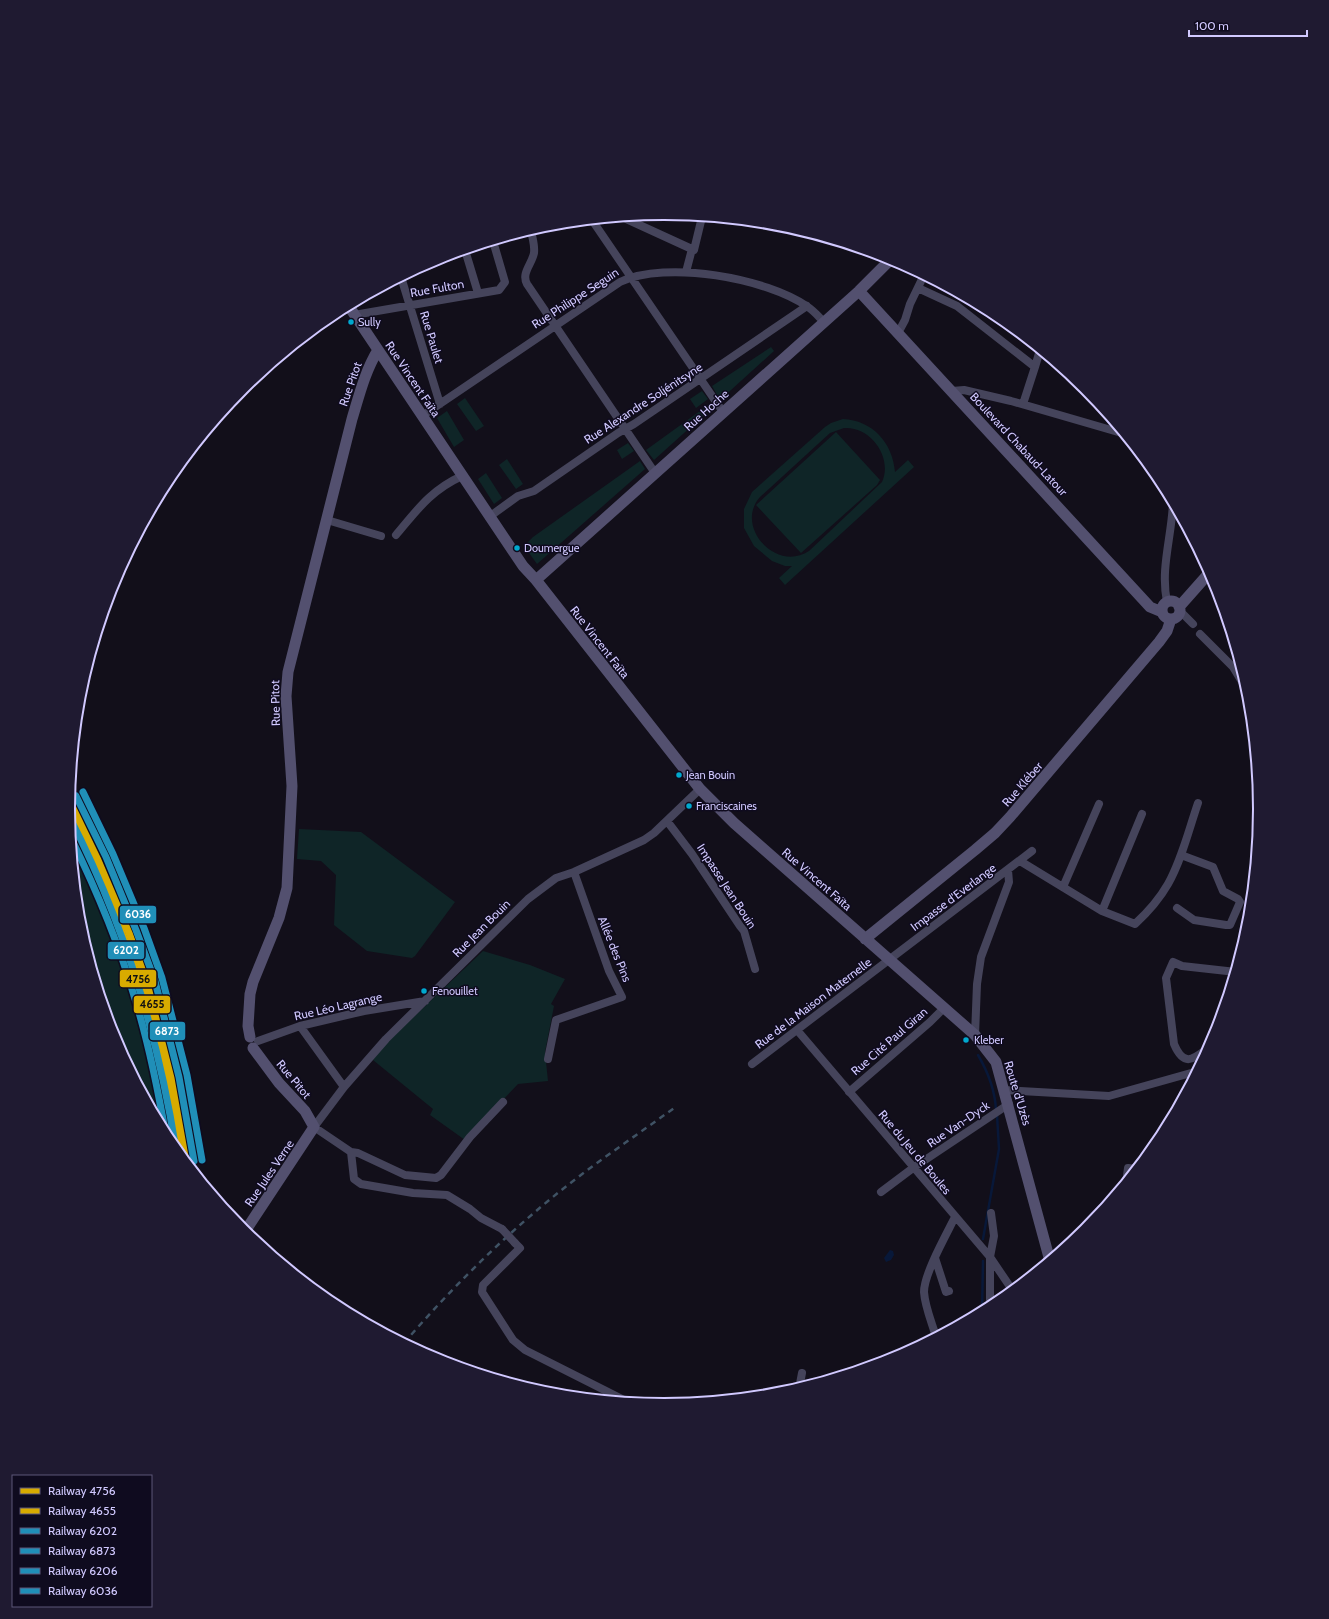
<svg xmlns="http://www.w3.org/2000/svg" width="1329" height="1619" font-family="Cabin,sans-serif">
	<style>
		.green { fill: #0f2527; fill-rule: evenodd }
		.water { fill: #081839 }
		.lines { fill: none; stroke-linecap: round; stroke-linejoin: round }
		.stream { stroke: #081839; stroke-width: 2.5 }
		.street { stroke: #45445b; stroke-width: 8 }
		.secondary { stroke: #53506f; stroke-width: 11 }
		.rail { stroke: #3f5264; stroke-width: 2.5; stroke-dasharray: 6 5; stroke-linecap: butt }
		.street-bridge { stroke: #45445b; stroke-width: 8 }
		.rail-1-casing { stroke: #0f0b1f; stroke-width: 10 }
		.rail-2-casing { stroke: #0f0b1f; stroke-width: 10 }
		.rail-3-casing { stroke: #0f0b1f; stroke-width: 10 }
		.rail-4-casing { stroke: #0f0b1f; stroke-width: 10 }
		.rail-5-casing { stroke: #0f0b1f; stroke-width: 10 }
		.rail-6-casing { stroke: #0f0b1f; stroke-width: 10 }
		.rail-1 { stroke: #d8ab00; stroke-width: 7 }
		.rail-2 { stroke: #d8ab00; stroke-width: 7 }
		.rail-3 { stroke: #208fb8; stroke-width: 7 }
		.rail-4 { stroke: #208fb8; stroke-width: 7 }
		.rail-5 { stroke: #208fb8; stroke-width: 7 }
		.rail-6 { stroke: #208fb8; stroke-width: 7 }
		.bus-dot { fill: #00a9ce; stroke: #0f0b1f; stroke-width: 1.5 }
		.labels { text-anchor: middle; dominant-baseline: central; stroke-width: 3; stroke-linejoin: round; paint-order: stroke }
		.bus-label { font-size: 11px; fill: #d1c9ff; stroke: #0f0b1f; text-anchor: start }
		.street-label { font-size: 12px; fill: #d1c9ff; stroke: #0f0b1f }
		.rim { fill: none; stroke: #d1c9ff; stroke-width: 2 }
		.line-badge { stroke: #0f0b1f; stroke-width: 1.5 }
		.badge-label { font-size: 11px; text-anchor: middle; font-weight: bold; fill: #fff }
		.pale-badge-label { font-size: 11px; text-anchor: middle; font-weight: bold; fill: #111 }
	</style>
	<rect width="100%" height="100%" fill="#120f1a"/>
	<path class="green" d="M771 347 774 351 720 400 712 386Z
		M702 391 708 399 696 408 690 399Z
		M465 398 484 426 476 431 457 404Z
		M711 403 713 407 654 460 646 450Z
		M447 411 464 440 454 447 437 418Z
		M843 419C872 420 893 443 895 472L908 460 914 467 785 585 779 578 792 566H785L772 561 754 546 744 528V509L752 492 825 427 831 423ZM844 428C871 426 893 458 882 482L809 551C776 573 734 526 760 497L830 433Z
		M836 432 880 480 877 485 801 553 756 505Z
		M628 443 634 451 622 459 617 450Z
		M507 459 523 484 516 489 499 465Z
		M640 461 645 469 537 564 524 546 533 537Z
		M486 473 502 498 494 504 478 479Z
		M299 829 361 832 455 902 415 956 412 958 367 951 334 925 336 875 321 861 297 859Z
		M71 841C114 934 148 1030 164 1132L113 1038 79 926Z
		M483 951 530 965 565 979 551 1004 554 1006 545 1052 548 1081 518 1084 465 1140 430 1115 433 1109 373 1060 382 1047Z"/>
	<path class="water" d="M890 1250 893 1251 894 1255 891 1260 886 1262 884 1258Z"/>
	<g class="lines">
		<path class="stream" d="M978 1055C988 1072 995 1090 996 1110
			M983 1239 999 1149 997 1115
			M982 1313 983 1261"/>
		<path class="street" d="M622 217 694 250 702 217
			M592 220 723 412
			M531 230C532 237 535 245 534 253 532 264 521 273 527 284L655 473
			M465 250 478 293
			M686 272 692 249
			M401 277 440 404
			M918 288 957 306 1035 367 1023 404
			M354 315 499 290 505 282 493 241
			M898 333 905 320 910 304 924 275
			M1035 367 1040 350
			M952 391 964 390 1011 401 1125 434
			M422 416 620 282C666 260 767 278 808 307 814 311 819 317 824 322
			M489 517 518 496 534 491 618 433 634 424 807 306
			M327 520 381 536
			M396 535C417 510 431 490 462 476
			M1167 602C1160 568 1172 536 1173 502
			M1180 612 1183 614 1193 624
			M1200 634 1233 667 1250 695
			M667 821 692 854 740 926 744 931 755 969
			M1020 861 1102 911 1135 924C1147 913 1160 898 1168 884 1182 859 1189 829 1198 803
			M1063 887 1099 804
			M1177 908 1194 920 1226 925H1230L1240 902 1238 899 1223 891 1213 867 1181 855
			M1102 911 1142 814
			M300 1026 344 1087
			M797 1030 990 1257 1013 1291
			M975 1035 977 984 981 957 1009 882 1008 870
			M258 1041 300 1026 364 1011 425 1001
			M1211 1046C1195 1057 1185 1070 1174 1044L1166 978 1173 962 1182 966 1236 972
			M548 1059 556 1020 622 997 609 971 574 872
			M752 1064 1032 851
			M1005 1090 1109 1096 1198 1071
			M849 1092 930 1022 944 1008
			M351 1152 358 1153 405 1175 436 1178 441 1175 470 1137 503 1102
			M1126 1183 1128 1168 1137 1169
			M881 1192 913 1168 1009 1104
			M502 1229 481 1218 470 1209 447 1195 413 1193 361 1184 354 1179 351 1152 314 1127 344 1087 386 1039 528 899 556 878 574 872 644 840 654 833 700 789
			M515 1243 520 1248 483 1285 482 1292 513 1340 525 1350 628 1402
			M935 1258 946 1292 949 1291
			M990 1309V1257L994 1236 991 1213
			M936 1337C932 1323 925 1307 924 1292 924 1274 946 1235 955 1217
			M799 1389 802 1373"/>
		<path class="secondary" d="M859 291 1150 607 1162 612
			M348 305 523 566 536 580 700 789 734 823 975 1035 996 1062 1050 1261
			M536 580 859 291 892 258
			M1162 610a9 9 0 1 1 18 0a9 9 0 1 1-18 0Z
			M1179 607 1210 572
			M865 939 975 850 995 833 1010 817 1159 642 1167 631 1171 619
			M250 1037 248 1026 250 994 253 982 279 918 287 888 292 786 286 696 288 672 352 419C359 396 365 371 378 350
			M244 1233 314 1127 305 1111 279 1083 253 1048"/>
		<path class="rail" d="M404 1343C448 1292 496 1244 548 1201 589 1167 634 1137 677 1106"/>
		<path class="street-bridge" d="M502 1229 515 1243"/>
		<defs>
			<path id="rail-1" d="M68 809C122 919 164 1036 182 1157"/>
			<path id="rail-2" d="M69 800 98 860 129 933 147 983 171 1078 186 1162"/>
			<path id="rail-3" d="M69 816C123 921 158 1034 176 1150"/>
			<path id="rail-4" d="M76 796 106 857 136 930 155 981 179 1077 194 1161"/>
			<path id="rail-5" d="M71 838C96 889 119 944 135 999 149 1044 158 1090 166 1136"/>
			<path id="rail-6" d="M83 792 113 854 144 928 162 978 187 1075 202 1160"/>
		</defs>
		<use href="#rail-1" class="rail-1-casing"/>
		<use href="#rail-2" class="rail-2-casing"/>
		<use href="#rail-3" class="rail-3-casing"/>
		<use href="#rail-4" class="rail-4-casing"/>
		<use href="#rail-5" class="rail-5-casing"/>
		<use href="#rail-6" class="rail-6-casing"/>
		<use href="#rail-1" class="rail-1"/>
		<use href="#rail-2" class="rail-2"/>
		<use href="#rail-3" class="rail-3"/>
		<use href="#rail-4" class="rail-4"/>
		<use href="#rail-5" class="rail-5"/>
		<use href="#rail-6" class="rail-6"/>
	</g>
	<g class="bus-dot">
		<circle cx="351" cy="322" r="3.5"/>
		<circle cx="517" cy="548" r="3.5"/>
		<circle cx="679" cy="775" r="3.5"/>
		<circle cx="689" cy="806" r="3.5"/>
		<circle cx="424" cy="991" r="3.5"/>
		<circle cx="966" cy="1040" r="3.5"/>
	</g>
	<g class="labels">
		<g class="bus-label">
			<text x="358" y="322">Sully</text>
			<text x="524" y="548">Doumergue</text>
			<text x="686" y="775">Jean Bouin</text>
			<text x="696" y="806">Franciscaines</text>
			<text x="432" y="991">Fenouillet</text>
			<text x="974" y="1040">Kleber</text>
		</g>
		<g class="street-label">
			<text transform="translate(437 288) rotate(-10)">Rue Fulton</text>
			<text transform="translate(575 298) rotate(-33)">Rue Philippe Seguin</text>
			<text transform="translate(432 337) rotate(73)">Rue Paulet</text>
			<text transform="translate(413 379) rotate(56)">Rue Vincent Faïta</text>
			<text transform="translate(350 384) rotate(-71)">Rue Pitot</text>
			<text transform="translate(643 403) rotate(-33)">Rue Alexandre Soljénitsyne</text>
			<text transform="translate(706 410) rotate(-42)">Rue Hoche</text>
			<text transform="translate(1019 444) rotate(47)">Boulevard Chabaud-Latour</text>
			<text transform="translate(600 642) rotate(52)">Rue Vincent Faïta</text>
			<text transform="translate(275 703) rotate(-91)">Rue Pitot</text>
			<text transform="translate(1022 784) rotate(-49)">Rue Kléber</text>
			<text transform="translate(817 879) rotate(41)">Rue Vincent Faïta</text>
			<text transform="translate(727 886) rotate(57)">Impasse Jean Bouin</text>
			<text transform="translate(953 897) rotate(-37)">Impasse d'Everlange</text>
			<text transform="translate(481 928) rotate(-45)">Rue Jean Bouin</text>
			<text transform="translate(615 949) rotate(68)">Allée des Pins</text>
			<text transform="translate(813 1003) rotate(-37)">Rue de la Maison Maternelle</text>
			<text transform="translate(338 1006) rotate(-13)">Rue Léo Lagrange</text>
			<text transform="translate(889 1041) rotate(-41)">Rue Cité Paul Giran</text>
			<text transform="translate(294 1079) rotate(50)">Rue Pitot</text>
			<text transform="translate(1018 1093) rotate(73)">Route d'Uzès</text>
			<text transform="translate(958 1124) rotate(-34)">Rue Van-Dyck</text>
			<text transform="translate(915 1152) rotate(50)">Rue du Jeu de Boules</text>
			<text transform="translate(269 1173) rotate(-56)">Rue Jules Verne</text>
		</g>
	</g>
	<path d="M0 0H1329V1619H0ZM75 809a589 589 0 1 1 1178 0a589 589 0 1 1-1178 0Z" fill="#1f1a31" fill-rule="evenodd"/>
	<path class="rim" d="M75 809a589 589 0 1 1 1178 0a589 589 0 1 1-1178 0Z"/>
	<g class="line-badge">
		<rect x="119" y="905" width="38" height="19" rx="4" fill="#208fb8"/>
		<rect x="107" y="941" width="38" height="19" rx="4" fill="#208fb8"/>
		<rect x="119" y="969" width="38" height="19" rx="4" fill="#d8ab00"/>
		<rect x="133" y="995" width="38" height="19" rx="4" fill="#d8ab00"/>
		<rect x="149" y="1021" width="37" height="20" rx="4" fill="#208fb8"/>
	</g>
	<g class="badge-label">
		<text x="138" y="918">6036</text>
		<text x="126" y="954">6202</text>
		<text x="167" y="1035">6873</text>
	</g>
	<g class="pale-badge-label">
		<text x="138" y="983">4756</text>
		<text x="152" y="1008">4655</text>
	</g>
	<rect x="12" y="1475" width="140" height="132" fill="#0f0b1f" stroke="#5d5779"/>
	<rect x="20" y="1488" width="20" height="6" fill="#d8ab00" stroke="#5d5779"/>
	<text x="48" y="1495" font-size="12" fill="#d1c9ff">Railway 4756</text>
	<rect x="20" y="1508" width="20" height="6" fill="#d8ab00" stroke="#5d5779"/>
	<text x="48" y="1515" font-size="12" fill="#d1c9ff">Railway 4655</text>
	<rect x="20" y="1528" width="20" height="6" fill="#208fb8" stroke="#5d5779"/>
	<text x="48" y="1535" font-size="12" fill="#d1c9ff">Railway 6202</text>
	<rect x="20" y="1548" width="20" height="6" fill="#208fb8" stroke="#5d5779"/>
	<text x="48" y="1555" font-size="12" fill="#d1c9ff">Railway 6873</text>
	<rect x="20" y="1568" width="20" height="6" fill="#208fb8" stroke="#5d5779"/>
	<text x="48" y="1575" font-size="12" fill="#d1c9ff">Railway 6206</text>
	<rect x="20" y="1588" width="20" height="6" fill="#208fb8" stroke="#5d5779"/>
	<text x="48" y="1595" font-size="12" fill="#d1c9ff">Railway 6036</text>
	<path d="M1189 30v6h118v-6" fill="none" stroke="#d1c9ff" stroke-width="2"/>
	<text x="1195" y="30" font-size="12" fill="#d1c9ff" stroke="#0f0b1f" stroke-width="3" paint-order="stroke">100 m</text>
</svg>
